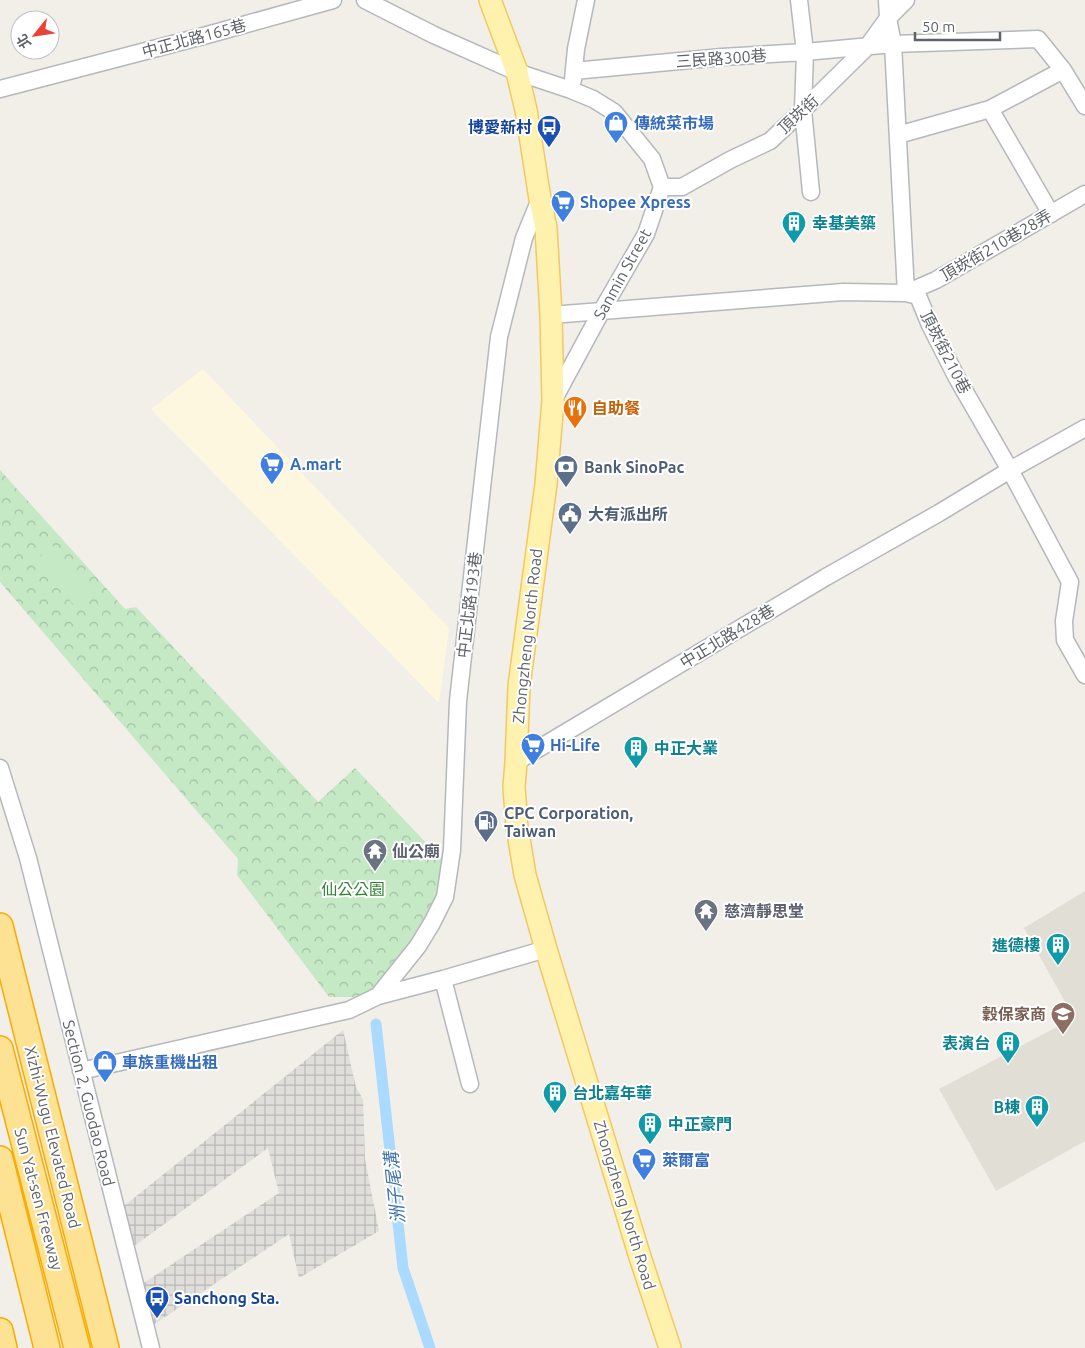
<svg xmlns="http://www.w3.org/2000/svg" width="1085" height="1348" font-family="Ubuntu,'Noto Sans TC',sans-serif">
	<style>
		.commercial { fill: #fef7e0 }
		.industrial { fill: url(#industrial-grid) }
		.education { fill: #e1ded6 }
		.park { fill: url(#park-crowns) }
		.pitch { fill: #c5e8c5 }
		.lines { fill: none; stroke-linecap: round; stroke-linejoin: round }
		.canal { stroke: #aadaff; stroke-width: 11 }
		.minor-casing { stroke: #b5b8bc; stroke-width: 19 }
		.major-casing { stroke: #f2c960; stroke-width: 24 }
		.highway-casing { stroke: #f9ab00; stroke-width: 28 }
		.minor { stroke: #fff; stroke-width: 16 }
		.major { stroke: #fff2af; stroke-width: 21 }
		.highway { stroke: #fde293; stroke-width: 25 }
		.labels { text-anchor: middle; dominant-baseline: central; stroke-width: 4; stroke-linejoin: round; paint-order: stroke }
		.street-label { font-size: 16px; fill: #5f6368; stroke: #fff }
		.shop-label { font-size: 16px; font-weight: bold; fill: #366cbe; stroke: #fff; text-anchor: start }
		.transit-label { font-size: 16px; font-weight: bold; fill: #164399; stroke: #fff; text-anchor: end }
		.culture-label { font-size: 16px; font-weight: bold; fill: #0d838f; stroke: #fff; text-anchor: start }
		.food-label { font-size: 16px; font-weight: bold; fill: #c56008; stroke: #fff; text-anchor: start }
		.service-label { font-size: 16px; font-weight: bold; fill: #4e5e75; stroke: #fff; text-anchor: start }
		.worship-label { font-size: 16px; font-weight: bold; fill: #5b616d; stroke: #fff; text-anchor: start }
		.park-label { font-size: 16px; fill: #348238; stroke: #fff }
		.education-label { font-size: 16px; font-weight: bold; fill: #785e54; stroke: #fff; text-anchor: end }
		.water-label { font-size: 18px; font-style: italic; fill: #4174aa; stroke: #fff }
	</style>
	<defs>
		<pattern id="industrial-grid" width="8" height="8" patternUnits="userSpaceOnUse" patternTransform="scale(1.25)"><rect width="8" height="8" fill="#e0deda"/><path d="M0 4h8M4 0v8" fill="none" stroke="#b9b8b5"/></pattern>
		<pattern id="park-crowns" width="20" height="18" patternUnits="userSpaceOnUse" patternTransform="scale(1.25)"><rect width="20" height="18" fill="#c5e8c5"/><path d="M2 6a3 3 0 1 1 6 0M12 15a3 3 0 1 1 6 0" fill="none" stroke="#a3c0a4"/></pattern>
	</defs>
	<rect width="100%" height="100%" fill="#f1efe8"/>
	<path class="commercial" d="M203 369 449 628 439 703 151 409Z"/>
	<path class="industrial" d="M343 1030 356 1087 363 1099 365 1159 379 1231 299 1278 289 1234 153 1325 142 1284 279 1193 268 1148 133 1247 124 1206Z"/>
	<path class="education" d="M1085 891V1141L996 1191 939 1089 1074 1018 1024 928Z"/>
	<path class="park" d="M0 470 125 609 136 607 318 802 355 768 449 867 431 932 382 997H329L237 875 238 859 0 582Z"/>
	<path class="pitch" d="M52 545 94 590 76 607 34 563Z"/>
	<g class="lines">
		<path class="canal" d="M376 1024 403 1268 430 1348"/>
		<defs>
			<path id="minor" d="M365 0 434 35 517 72 571 90 593 99 614 112 652 159 662 187 646 234 601 312 554 399
				M799 0 805 52 803 110 811 192
				M887 0 888 18 893 44 906 293
				M574 71 722 57 805 52 893 44 1038 39 1063 70 1085 106
				M573 80 576 49 586 0
				M0 89 207 35 333 0
				M990 109 1063 70
				M898 135 990 109 1051 214
				M662 187H682L730 160 770 141 803 110 867 47 888 18 906 0
				M906 293 936 280 1085 194
				M551 315 843 292 906 293 918 296 930 325 957 378 1010 470 1070 582 1064 621 1065 640 1085 675
				M516 762 826 577 939 513 1010 470 1085 428
				M0 768 28 858 151 1348
				M443 979 470 1084
				M378 996 418 946 432 923 445 897 452 850 458 701 499 337 524 238 540 199
				M81 1071 349 1010 378 996 443 979 546 949"/>
			<path id="major" d="M490 0 517 72 526 110 540 199 546 228 551 315 553 401 546 484 519 686 516 762 514 787 517 827 525 875 546 949 640 1257 670 1348"/>
			<path id="highway" d="M0 926 106 1348
				M0 1049 77 1348
				M0 1159 47 1348
				M0 1331 4 1348"/>
		</defs>
		<use href="#minor" class="minor-casing"/>
		<use href="#major" class="major-casing"/>
		<use href="#highway" class="highway-casing"/>
		<use href="#minor" class="minor"/>
		<use href="#major" class="major"/>
		<use href="#highway" class="highway"/>
	</g>
	<defs>
		<symbol id="shop-pin" viewBox="-11 -11 22 30"><path d="M0 17L-7.5 6A9.5 9.5 0 1 1 7.5 6Z" fill="#3f7fe0" stroke="#fff"/><path d="M-5-2.5h2.3a2.7 3.5 0 0 1 5.4 0H5L5.5 6h-11ZM-1.5-2.5h3a1.5 2.3 0 0 0-3 0Z" fill="#fff"/></symbol>
		<symbol id="bus-pin" viewBox="-11 -11 22 30"><path d="M0 17L-7.5 6A9.5 9.5 0 1 1 7.5 6Z" fill="#1a4fb4" stroke="#fff"/><path d="M-5-6H5V4H4V6H2V4H-2V6H-4V4H-5ZM-3.5-4V0h7V-4ZM-3.5 1.2v1.5H-2V1.2ZM2 1.2v1.5H3.5V1.2Z" fill="#fff"/></symbol>
		<symbol id="supermarket-pin" viewBox="-11 -11 22 30"><path d="M0 17L-7.5 6A9.5 9.5 0 1 1 7.5 6Z" fill="#3f7fe0" stroke="#fff"/><path d="M-6-5.5h2.5l.6 2H6L4.5 2H-2.5L-4.4-4H-6ZM-1.5 3.2a1.3 1.3 0 1 0 .1 0ZM3 3.2a1.3 1.3 0 1 0 .1 0Z" fill="#fff"/></symbol>
		<symbol id="building-pin" viewBox="-11 -11 22 30"><path d="M0 17L-7.5 6A9.5 9.5 0 1 1 7.5 6Z" fill="#0f9aa8" stroke="#fff"/><path d="M-4-6H4V6H1V3H-1V6H-4ZM-2.5-4.3h1.7v1.8h-1.7ZM.8-4.3h1.7v1.8H.8ZM-2.5-1h1.7V.8h-1.7ZM.8-1h1.7V.8H.8Z" fill="#fff"/></symbol>
		<symbol id="restaurant-pin" viewBox="-11 -11 22 30"><path d="M0 17L-7.5 6A9.5 9.5 0 1 1 7.5 6Z" fill="#e8710a" stroke="#fff"/><path d="M-5-6h1v4h1v-4h1v4h1v-4h1v5L-1.5 .5V6h-2V.5L-5-1ZM5-6V6H3V1.5H1.5Q1.5-4 5-6Z" fill="#fff"/></symbol>
		<symbol id="bank-pin" viewBox="-11 -11 22 30"><path d="M0 17L-7.5 6A9.5 9.5 0 1 1 7.5 6Z" fill="#5c6f8a" stroke="#fff"/><path d="M-6-4H6V4H-6ZM0-2.3a2.3 2.3 0 1 0 0 4.6a2.3 2.3 0 1 0 0-4.6Z" fill="#fff"/></symbol>
		<symbol id="civic-pin" viewBox="-11 -11 22 30"><path d="M0 17L-7.5 6A9.5 9.5 0 1 1 7.5 6Z" fill="#5c6f8a" stroke="#fff"/><path d="M-.6-6.5H3V-4.5H.6V-3L4-1V1h2V6H-6V1h2V-1L-.6-3ZM-1.2 2.5V6h2.4V2.5Z" fill="#fff"/></symbol>
		<symbol id="fuel-pin" viewBox="-11 -11 22 30"><path d="M0 17L-7.5 6A9.5 9.5 0 1 1 7.5 6Z" fill="#5c6f8a" stroke="#fff"/><path d="M-5.5-6h7V0h2V4h1.3V-2.5L3-4.5l.8-.8L6-3V5H2.5V1h-1V6h-7ZM-4.2-4.7v3.2H.2V-4.7Z" fill="#fff"/></symbol>
		<symbol id="temple-pin" viewBox="-11 -11 22 30"><path d="M0 17L-7.5 6A9.5 9.5 0 1 1 7.5 6Z" fill="#6b7280" stroke="#fff"/><path d="M0-6L5-2H3V0L6.5 2.5H4V6H1.5V3h-3V6H-4V2.5H-6.5L-3 0V-2H-5Z" fill="#fff"/></symbol>
		<symbol id="school-pin" viewBox="-11 -11 22 30"><path d="M0 17L-7.5 6A9.5 9.5 0 1 1 7.5 6Z" fill="#8d6e63" stroke="#fff"/><path d="M0-5L7-2L0 1L-7-2ZM-4 1L0 2.5L4 1V4Q0 6-4 4Z" fill="#fff"/></symbol>
	</defs>
	<g fill-rule="evenodd">
		<use href="#shop-pin" x="602" y="109" width="28" height="38"/>
		<use href="#bus-pin" x="535" y="113" width="28" height="38"/>
		<use href="#supermarket-pin" x="549" y="188" width="28" height="38"/>
		<use href="#building-pin" x="780" y="209" width="28" height="38"/>
		<use href="#restaurant-pin" x="561" y="394" width="28" height="38"/>
		<use href="#supermarket-pin" x="258" y="450" width="28" height="38"/>
		<use href="#bank-pin" x="552" y="453" width="28" height="38"/>
		<use href="#civic-pin" x="556" y="500" width="28" height="38"/>
		<use href="#supermarket-pin" x="519" y="731" width="28" height="38"/>
		<use href="#building-pin" x="622" y="734" width="28" height="38"/>
		<use href="#fuel-pin" x="472" y="808" width="28" height="38"/>
		<use href="#temple-pin" x="361" y="837" width="28" height="38"/>
		<use href="#temple-pin" x="692" y="897" width="28" height="38"/>
		<use href="#building-pin" x="1044" y="931" width="28" height="38"/>
		<use href="#school-pin" x="1049" y="1000" width="28" height="38"/>
		<use href="#building-pin" x="994" y="1029" width="28" height="38"/>
		<use href="#shop-pin" x="91" y="1048" width="28" height="38"/>
		<use href="#building-pin" x="541" y="1079" width="28" height="38"/>
		<use href="#building-pin" x="1023" y="1093" width="28" height="38"/>
		<use href="#building-pin" x="636" y="1110" width="28" height="38"/>
		<use href="#supermarket-pin" x="630" y="1146" width="28" height="38"/>
		<use href="#bus-pin" x="143" y="1284" width="28" height="38"/>
	</g>
	<g class="labels">
		<g class="street-label">
			<text transform="translate(194 38) rotate(-15)">中正北路165巷</text>
			<text transform="translate(721 58) rotate(-4)">三民路300巷</text>
			<text transform="translate(798 114) rotate(-43)">頂崁街</text>
			<text transform="translate(996 245) rotate(-30)">頂崁街210巷28弄</text>
			<text transform="translate(622 274) rotate(-61)">Sanmin Street</text>
			<text transform="translate(946 352) rotate(63)">頂崁街210巷</text>
			<text transform="translate(469 605) rotate(-83)">中正北路193巷</text>
			<text transform="translate(527 636) rotate(-84)">Zhongzheng North Road</text>
			<text transform="translate(727 636) rotate(-31)">中正北路428巷</text>
			<text transform="translate(89 1103) rotate(76)">Section 2, Guodao Road</text>
			<text transform="translate(53 1137) rotate(76)">Xizhi-Wugu Elevated Road</text>
			<text transform="translate(39 1199) rotate(75)">Sun Yat-sen Freeway</text>
			<text transform="translate(625 1205) rotate(73)">Zhongzheng North Road</text>
		</g>
		<g class="shop-label">
			<text x="634" y="123">傳統菜市場</text>
			<text x="580" y="202">Shopee Xpress</text>
			<text x="290" y="464">A.mart</text>
			<text x="550" y="745">Hi-Life</text>
			<text x="122" y="1062">車族重機出租</text>
			<text x="662" y="1160">萊爾富</text>
		</g>
		<g class="transit-label">
			<text x="532" y="127">博愛新村</text>
			<text x="174" y="1298" text-anchor="start">Sanchong Sta.</text>
		</g>
		<g class="culture-label">
			<text x="812" y="223">幸基美築</text>
			<text x="654" y="748">中正大業</text>
			<text x="1040" y="945" text-anchor="end">進德樓</text>
			<text x="990" y="1043" text-anchor="end">表演台</text>
			<text x="572" y="1093">台北嘉年華</text>
			<text x="1020" y="1107" text-anchor="end">B棟</text>
			<text x="668" y="1124">中正豪門</text>
		</g>
		<g class="food-label">
			<text x="592" y="408">自助餐</text>
		</g>
		<g class="service-label">
			<text x="584" y="467">Bank SinoPac</text>
			<text x="588" y="514">大有派出所</text>
			<text x="504" y="813">CPC Corporation,<tspan x="504" dy="18">Taiwan</tspan></text>
		</g>
		<g class="worship-label">
			<text x="392" y="851">仙公廟</text>
			<text x="724" y="911">慈濟靜思堂</text>
		</g>
		<g class="park-label">
			<text x="353" y="889">仙公公園</text>
		</g>
		<g class="education-label">
			<text x="1046" y="1014">穀保家商</text>
		</g>
		<g class="water-label">
			<text transform="translate(394 1188) rotate(-96)">洲子尾溝</text>
		</g>
	</g>
	<g transform="translate(35 35) rotate(240)"><circle r="24" fill="#ffffff" stroke="#bfc1c3"/>
	<path d="M0-4L9 19L0 12L-9 19Z" fill="#ea4335"/>
	<text y="-8" font-size="14" font-weight="bold" text-anchor="middle" fill="#5f6368">北</text>
	</g>
	<path d="M915 32v8h85v-8" fill="none" stroke="#5f6368" stroke-width="2.5"/>
	<text x="922" y="32" font-size="15" fill="#5f6368" stroke="#ffffff" stroke-width="4" paint-order="stroke">50 m</text>
</svg>
